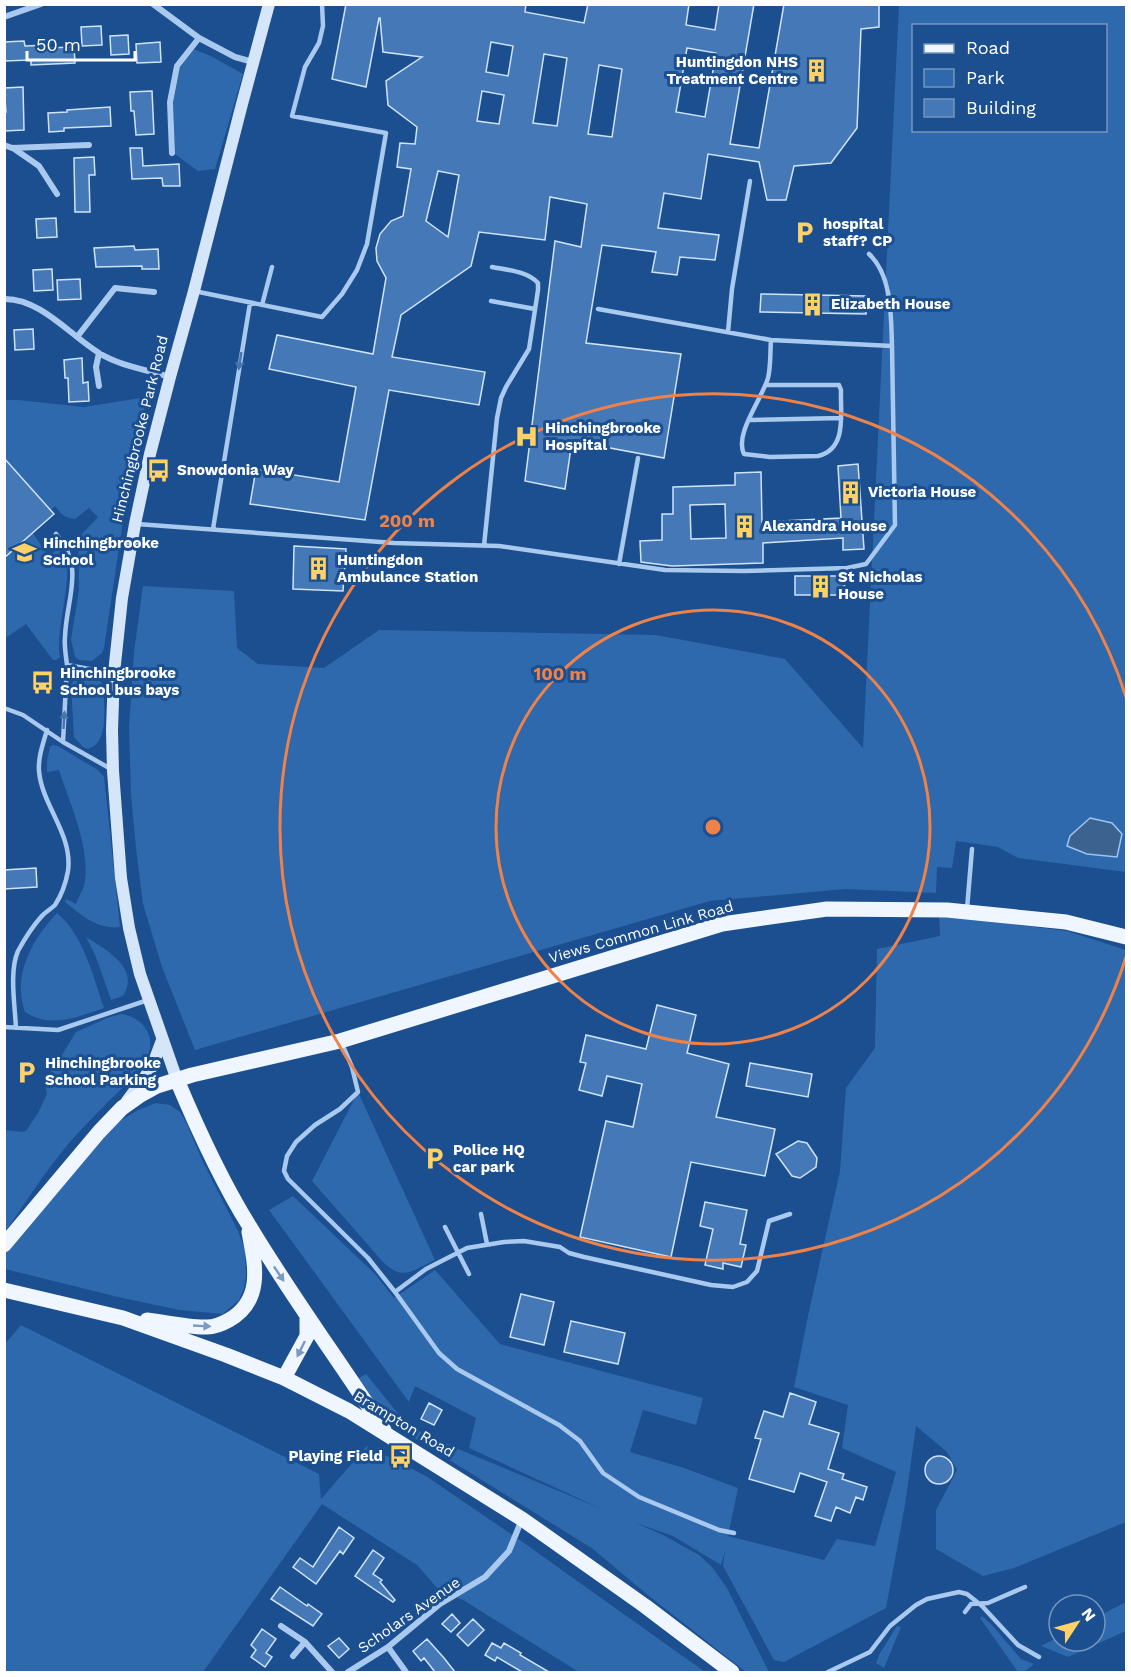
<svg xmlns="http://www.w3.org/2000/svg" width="1131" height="1677" font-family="'Work Sans',sans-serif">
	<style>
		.green { fill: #2e69ad; fill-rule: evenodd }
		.water { fill: #3c6290; stroke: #9cc4f0; stroke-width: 1.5 }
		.building { fill: #4478b7; stroke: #cfe3fa; stroke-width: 1.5; fill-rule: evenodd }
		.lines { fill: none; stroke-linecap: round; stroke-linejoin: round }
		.lane { stroke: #a9c9ee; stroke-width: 4.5 }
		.street { stroke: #a9c9ee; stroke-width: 6 }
		.secondary { stroke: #d6e6fa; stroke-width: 12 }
		.primary { stroke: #f0f6ff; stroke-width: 15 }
		.oneway { fill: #4674ac }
		.oneway2 { fill: #7b9ac1 }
		.ring { fill: none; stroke: #ee8249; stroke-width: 3 }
		.labels { text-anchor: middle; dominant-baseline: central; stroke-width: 6; stroke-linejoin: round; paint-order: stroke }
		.poi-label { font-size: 15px; font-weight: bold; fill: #fff; stroke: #1b4f8f; text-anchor: start }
		.street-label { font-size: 15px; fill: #fff; stroke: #1b4f8f }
		.centre { fill: #ee8249; stroke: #1b4f8f; stroke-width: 3 }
		.ring-label { font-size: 18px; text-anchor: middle; font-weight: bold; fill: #ee8249; stroke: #1b4f8f; stroke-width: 6; stroke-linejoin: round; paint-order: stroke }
	</style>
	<rect width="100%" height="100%" fill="#1b4f8f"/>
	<path class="green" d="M970 4V6L971 4 1126 5V872L1018 858 998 847 956 841 952 868 937 867 936 893 845 889 710 901 195 1050 162 967 143 904 136 848 131 795 129 727 134 652 143 586 234 591 237 648 258 664 324 668 379 630 656 635 785 659 863 748 899 5ZM914 26H1106V130H914Z
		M193 49 211 56 243 74 215 169 198 171 175 154 173 97 177 72Z
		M147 397 148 399 145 405 133 476 123 521 104 648 102 653 92 661 79 660 75 657 71 639 79 590 78 542 82 534 98 517 89 508 75 519C65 518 61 514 55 506L51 510 5 458V400H18L84 407Z
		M33 533 48 556 55 551 62 550C77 572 54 628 60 657L56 660H53L26 624 7 637 5 634V558Z
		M81 674C91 673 100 678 104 687 103 707 110 742 88 749L83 747 74 737 71 685 77 675Z
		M53 745 58 746 98 770 104 777 120 927C98 930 81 915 65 902L66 899 76 904C78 898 82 892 84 886 92 851 70 804 59 770L47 772V761L50 747Z
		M57 913C84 936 93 976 104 1008 78 1017 51 1029 25 1012 12 976 32 939 57 913Z
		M939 915 1067 931 1126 950V1522L1014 1568 983 1576 936 1549V1510L957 1470 947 1452 916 1426 905 1505 886 1608 784 1662 774 1660 723 1566 725 1551 721 1565 673 1536 636 1523 663 1535 699 1555 712 1567 727 1588 769 1672H746L649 1596 593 1549 393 1425 378 1407 359 1378 366 1374 408 1426 463 1451 602 1509 469 1448 476 1418 415 1386 409 1402 269 1210 293 1196 375 1274 394 1298 435 1270 500 1344 703 1398 696 1425 643 1410 630 1452 684 1468 738 1488 728 1536 824 1560 837 1539 875 1546 896 1472 842 1448 848 1405 794 1387 808 1316 840 1171 846 1088 875 1048 877 949 940 936Z
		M86 937C105 949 141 968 123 996L111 1000 96 957Z
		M121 1014C140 1016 155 1033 149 1052 142 1071 125 1085 111 1099 97 1113 83 1127 70 1142 46 1170 26 1202 5 1232V1130L22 1132 26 1131 38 1113 47 1094 44 1081 57 1063 76 1032 107 1018Z
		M358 1092 435 1260C413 1270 403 1282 383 1262L312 1181Z
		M156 1103 170 1105 180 1112 186 1122 202 1160 238 1231 245 1250 246 1276 244 1288 239 1300 223 1314 179 1310 118 1297 5 1269 4 1254 47 1199 118 1122 138 1110Z
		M21 1325 319 1474 321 1499 367 1446 426 1476 524 1543 705 1672H579L463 1600 438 1589 417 1565 322 1504 203 1672H5V1344Z
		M1126 1602V1631L1068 1657 1041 1646 1059 1637V1641H1095V1618Z
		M982 1616 992 1625 1021 1659 1034 1664 1024 1672H1018L980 1618Z
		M897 1626 901 1627 884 1668 876 1663 880 1653Z"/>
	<path class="water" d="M1090 818 1112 823 1122 834 1117 857 1087 854 1067 846 1070 836Z"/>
	<path class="building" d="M346 4H526L525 12 584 23 588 4H689L686 25 715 30 719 4H754L730 144 759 148 784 4H879V27L861 29 857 128 831 163 794 166 786 200H767L759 162 708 154 701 199 664 193 658 228 719 235 715 260 680 257 677 275 652 272 656 252 602 245 586 343 681 354 664 458 572 441 565 489 525 481 555 241 581 247 587 204 550 197 545 240 479 232 471 266 401 315 392 357 485 372 479 405 389 390 365 520 250 504 256 469 339 482 356 387 269 369 277 335 373 354 386 278 377 261 376 248 380 234 391 221 403 216 411 169 397 167 400 143 415 144 417 127 388 105 386 81 422 57 383 52 380 18H379L366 87 332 79ZM491 42 513 46 508 76 486 72ZM687 48 716 53 705 117 676 112ZM544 54 567 58 557 126 533 123ZM599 65 622 69 612 137 588 134ZM482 91 504 95 499 124 477 121ZM438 171 459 175 448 237 426 221Z
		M101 26 102 45 82 46 81 27Z
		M128 35 129 54 111 55 110 36Z
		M24 41 25 46 47 45V48L74 47 75 63 31 65V60L4 61V42Z
		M160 42 161 62 137 63 136 44Z
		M23 87 24 130 4 131V113L6 112 4 88Z
		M152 91 154 134 136 135 134 111H131L130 92Z
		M110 107 111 126 64 128V131L49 132 48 113 67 112V110Z
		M130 148H142L143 166 179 164 180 186H163L162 178 132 179Z
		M94 157 95 175H89L90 212H75L74 158Z
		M56 218 57 237 37 238 36 219Z
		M134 246 135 250 158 249 159 269H142V266L96 267 94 248Z
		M52 269 53 290 34 291 33 270Z
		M80 279 81 299 58 300 57 280Z
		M761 294 866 296V314L760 312Z
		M33 329 34 349 15 350 14 330Z
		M82 358 83 383 88 382 89 401 69 402 68 378H65L64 360Z
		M4 458 54 514 4 558Z
		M858 464 864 549 843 550V538L763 543V563L672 566 641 562 640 541 662 540V514H673V487L735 485V473L761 472 762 522 841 518 838 466ZM725 504 726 538 691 539 690 505Z
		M294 546 346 549 343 591 293 589Z
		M795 576H845L844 595H795Z
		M36 868 37 887 4 889V870Z
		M657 1005 696 1015 687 1053 729 1064 716 1117 775 1129 765 1176 691 1162 671 1257 580 1237 606 1121 633 1127 642 1084 607 1076 602 1096 579 1090 586 1063 580 1062 586 1035 646 1049Z
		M750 1063 812 1074 808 1097 746 1086Z
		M798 1141 807 1143 817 1158 816 1167 800 1178 792 1176 776 1154Z
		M705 1202 747 1210 740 1244 746 1245 741 1267 723 1263V1269L705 1265 713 1229 700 1226Z
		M521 1294 554 1302 544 1345 510 1337Z
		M571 1321 625 1333 618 1364 564 1352Z
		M790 1393 816 1402 809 1424 839 1433 828 1469 844 1474 842 1479 867 1487 863 1500 856 1497 850 1513 836 1507 831 1521 815 1516 827 1482 800 1473 794 1492 749 1479 761 1439 755 1438 764 1411 783 1417Z
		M429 1403 442 1410 434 1425 421 1419Z
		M925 1470a14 14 0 1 1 28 0a14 14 0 1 1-28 0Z
		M339 1527 354 1538 343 1554 340 1551 316 1584 293 1567 300 1558 313 1567Z
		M373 1550 384 1558 373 1574 382 1580 380 1582 395 1600 393 1602 355 1576Z
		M280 1587 307 1606 308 1604 322 1614 313 1626 271 1599Z
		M452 1614 460 1623 451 1632 442 1624Z
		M473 1619 484 1630 468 1646 457 1635Z
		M262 1629 276 1639 266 1653 272 1657 265 1667 251 1657 256 1650 251 1645Z
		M339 1638 349 1649 339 1658 328 1646Z
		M427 1639 444 1658 455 1672H435L424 1658 421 1661 413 1651Z
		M492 1643 501 1648 504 1643 521 1653 520 1655 549 1672H522L497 1657 495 1661 485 1655Z"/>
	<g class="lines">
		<path class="lane" d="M869 254C892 275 891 316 892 346
			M194 291 322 317 342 294 357 270 367 244 386 133 292 116 305 67 319 43 323 26 322 4
			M491 301 535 309
			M262 305 272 267
			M728 332 732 289 750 181
			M766 385H839L841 390C840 412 848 449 818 456L770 457 744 454C734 434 762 399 768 378 771 366 770 352 771 340
			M749 420 841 418
			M137 524 394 543 499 546 665 570 744 571 847 568 866 564 895 525 892 346 771 340 598 309
			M213 529 250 303
			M56 534C86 567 66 599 65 637 64 646 66 656 67 665
			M484 546 497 418 501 398 506 387 529 349 538 290V283C527 271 507 270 492 267
			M619 564 638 458
			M4 708 23 715 63 742
			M111 769 63 742 67 665 112 673
			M967 909 972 849
			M4 1027 58 1030 148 1000
			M16 1028C15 1006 9 971 18 951 24 940 33 926 41 917 45 912 51 909 55 905 61 896 66 882 68 871 73 834 42 806 39 771 38 757 43 744 47 730
			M342 1044 352 1067 358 1092 340 1109 315 1125 296 1142 287 1156 284 1171 288 1179 368 1258 395 1292 426 1269 467 1248 504 1242 524 1241 560 1247 569 1253 584 1257 711 1285 733 1287 747 1282 757 1271 769 1221 790 1214
			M481 1214 487 1244
			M445 1227 469 1274
			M395 1292 439 1353 457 1369 559 1425 580 1441 603 1473 639 1497 719 1530 734 1533
			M965 1612 971 1604 988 1603 1025 1587
			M828 1672 870 1652 890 1626 916 1605 927 1599 959 1592 967 1594 982 1606 1018 1645 1039 1657"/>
		<path class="street" d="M153 4 199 38 235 57 253 62
			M4 17 41 4
			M4 145 12 148 89 145
			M13 148 39 166 57 194
			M172 153 170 102 177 66 199 38
			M4 299C40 298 71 336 99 353 120 366 147 370 170 377
			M77 337 115 288 154 292
			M99 353 96 367 99 386
			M281 1626 305 1642 332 1672
			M388 1647 406 1672
			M293 1656 305 1642
			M348 1672 388 1647 440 1604 485 1577 509 1551 522 1519"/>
		<path class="secondary" d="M177 1080 140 974 129 928 121 878 113 771 112 730 114 673 122 598 135 524 150 454 170 377 194 291 242 104 269 4
			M127 1101 152 1067 162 1040"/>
		<path class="primary" d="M177 1080C198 1130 221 1181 250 1227 292 1297 340 1362 384 1430
			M4 1245 99 1132 122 1108 139 1096 157 1086 192 1075 340 1041 722 924 827 909 947 910 1066 922 1126 937
			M4 1290 123 1318 226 1355 284 1378 349 1411 522 1519 645 1606 732 1672
			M147 1320C164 1322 190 1328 207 1327 215 1327 222 1324 229 1320 264 1300 255 1264 249 1232
			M284 1378 307 1336V1316"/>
	</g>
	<defs><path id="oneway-solid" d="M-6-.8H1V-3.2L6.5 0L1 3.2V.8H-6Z" transform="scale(1.5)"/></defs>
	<g class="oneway">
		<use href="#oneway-solid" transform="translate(240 361) rotate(99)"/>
		<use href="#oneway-solid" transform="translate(64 720) rotate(-87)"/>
	</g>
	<g class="oneway2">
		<use href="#oneway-solid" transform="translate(279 1274) rotate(56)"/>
		<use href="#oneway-solid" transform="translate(202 1326) rotate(3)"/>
		<use href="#oneway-solid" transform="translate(301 1349) rotate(116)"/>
	</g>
	<g class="ring">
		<circle cx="713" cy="827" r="217"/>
		<path d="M1126 957A433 433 0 1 1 1126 697"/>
	</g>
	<defs>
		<symbol id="building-bare" viewBox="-9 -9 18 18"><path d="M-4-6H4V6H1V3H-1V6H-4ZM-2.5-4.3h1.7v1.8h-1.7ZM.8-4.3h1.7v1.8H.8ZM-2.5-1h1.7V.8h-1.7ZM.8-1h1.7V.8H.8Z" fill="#ffd166" stroke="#1b4f8f" stroke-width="2.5" paint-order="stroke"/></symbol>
		<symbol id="parking-bare" viewBox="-9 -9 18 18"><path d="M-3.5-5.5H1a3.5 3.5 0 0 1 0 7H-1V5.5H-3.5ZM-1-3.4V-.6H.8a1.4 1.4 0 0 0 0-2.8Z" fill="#ffd166" stroke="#1b4f8f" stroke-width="2.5" paint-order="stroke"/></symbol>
		<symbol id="hospital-bare" viewBox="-9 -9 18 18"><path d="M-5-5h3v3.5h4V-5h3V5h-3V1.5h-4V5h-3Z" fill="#ffd166" stroke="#1b4f8f" stroke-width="2.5" paint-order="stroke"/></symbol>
		<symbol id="bus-bare" viewBox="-9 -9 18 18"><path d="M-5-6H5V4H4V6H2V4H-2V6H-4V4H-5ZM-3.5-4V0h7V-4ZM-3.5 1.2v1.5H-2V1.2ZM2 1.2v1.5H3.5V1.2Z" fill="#ffd166" stroke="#1b4f8f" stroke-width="2.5" paint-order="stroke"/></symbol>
		<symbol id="school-bare" viewBox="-9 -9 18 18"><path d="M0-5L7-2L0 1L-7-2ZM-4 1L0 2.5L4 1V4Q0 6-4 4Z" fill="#ffd166" stroke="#1b4f8f" stroke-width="2.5" paint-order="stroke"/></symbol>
	</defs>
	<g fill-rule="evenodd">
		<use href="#building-bare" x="800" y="54" width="33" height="33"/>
		<use href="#parking-bare" x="788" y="216" width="33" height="33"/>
		<use href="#building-bare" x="796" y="288" width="33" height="33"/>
		<use href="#hospital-bare" x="510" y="420" width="33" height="33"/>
		<use href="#bus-bare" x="142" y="454" width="33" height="33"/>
		<use href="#building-bare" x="834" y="476" width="33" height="33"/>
		<use href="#building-bare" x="728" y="510" width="33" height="33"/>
		<use href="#school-bare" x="8" y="536" width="33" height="33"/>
		<use href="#building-bare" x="302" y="552" width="33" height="33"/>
		<use href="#building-bare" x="804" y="570" width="33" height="33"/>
		<use href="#bus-bare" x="26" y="666" width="33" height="33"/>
		<use href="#parking-bare" x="10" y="1056" width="33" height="33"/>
		<use href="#parking-bare" x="418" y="1142" width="33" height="33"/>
		<use href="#bus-bare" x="384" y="1440" width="33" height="33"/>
	</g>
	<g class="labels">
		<g class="poi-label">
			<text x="798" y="62" text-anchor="end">Huntingdon NHS<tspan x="798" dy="17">Treatment Centre</tspan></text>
			<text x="823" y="224">hospital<tspan x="823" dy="17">staff? CP</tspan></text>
			<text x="831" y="304">Elizabeth House</text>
			<text x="545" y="428">Hinchingbrooke<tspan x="545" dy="17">Hospital</tspan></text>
			<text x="177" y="470">Snowdonia Way</text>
			<text x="868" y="492">Victoria House</text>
			<text x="762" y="526">Alexandra House</text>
			<text x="43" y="543">Hinchingbrooke<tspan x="43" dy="17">School</tspan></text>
			<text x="337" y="560">Huntingdon<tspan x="337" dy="17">Ambulance Station</tspan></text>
			<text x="838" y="577">St Nicholas<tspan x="838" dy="17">House</tspan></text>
			<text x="60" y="673">Hinchingbrooke<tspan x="60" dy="17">School bus bays</tspan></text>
			<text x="45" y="1063">Hinchingbrooke<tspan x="45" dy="17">School Parking</tspan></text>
			<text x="453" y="1150">Police HQ<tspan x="453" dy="17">car park</tspan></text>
			<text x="383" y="1456" text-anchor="end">Playing Field</text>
		</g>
		<g class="street-label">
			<text transform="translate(140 429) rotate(-76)">Hinchingbrooke Park Road</text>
			<text transform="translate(641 932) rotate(-16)">Views Common Link Road</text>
			<text transform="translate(404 1424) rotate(31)">Brampton Road</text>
			<text transform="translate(409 1615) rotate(-35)">Scholars Avenue</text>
		</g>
	</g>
	<circle cx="713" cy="827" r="9" class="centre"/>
	<g class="ring-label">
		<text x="407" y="527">200 m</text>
		<text x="560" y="680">100 m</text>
	</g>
	<rect width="1131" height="1677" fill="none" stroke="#ffffff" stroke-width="12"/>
	<rect x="912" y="24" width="195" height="108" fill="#1b4f8f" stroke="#7695bc" stroke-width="1.5"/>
	<rect x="924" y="44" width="30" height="9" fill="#f0f6ff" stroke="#7695bc" stroke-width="1.5"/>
	<text x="966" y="54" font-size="18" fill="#ffffff">Road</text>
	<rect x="924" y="69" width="30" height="18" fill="#2e69ad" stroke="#7695bc" stroke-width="1.5"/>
	<text x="966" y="84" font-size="18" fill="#ffffff">Park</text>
	<rect x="924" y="99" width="30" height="18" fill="#4478b7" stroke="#7695bc" stroke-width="1.5"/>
	<text x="966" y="114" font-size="18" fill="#ffffff">Building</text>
	<g transform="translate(1077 1623) rotate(54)"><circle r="28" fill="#1b4f8f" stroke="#7695bc" stroke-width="1.5"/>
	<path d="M0-4.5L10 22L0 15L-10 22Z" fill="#ffd166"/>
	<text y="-9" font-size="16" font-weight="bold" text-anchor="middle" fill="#ffffff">N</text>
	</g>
	<path d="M27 51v9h108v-9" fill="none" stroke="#ffffff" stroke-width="3"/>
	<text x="36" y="51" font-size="18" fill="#ffffff" stroke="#1b4f8f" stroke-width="4.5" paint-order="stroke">50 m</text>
</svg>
